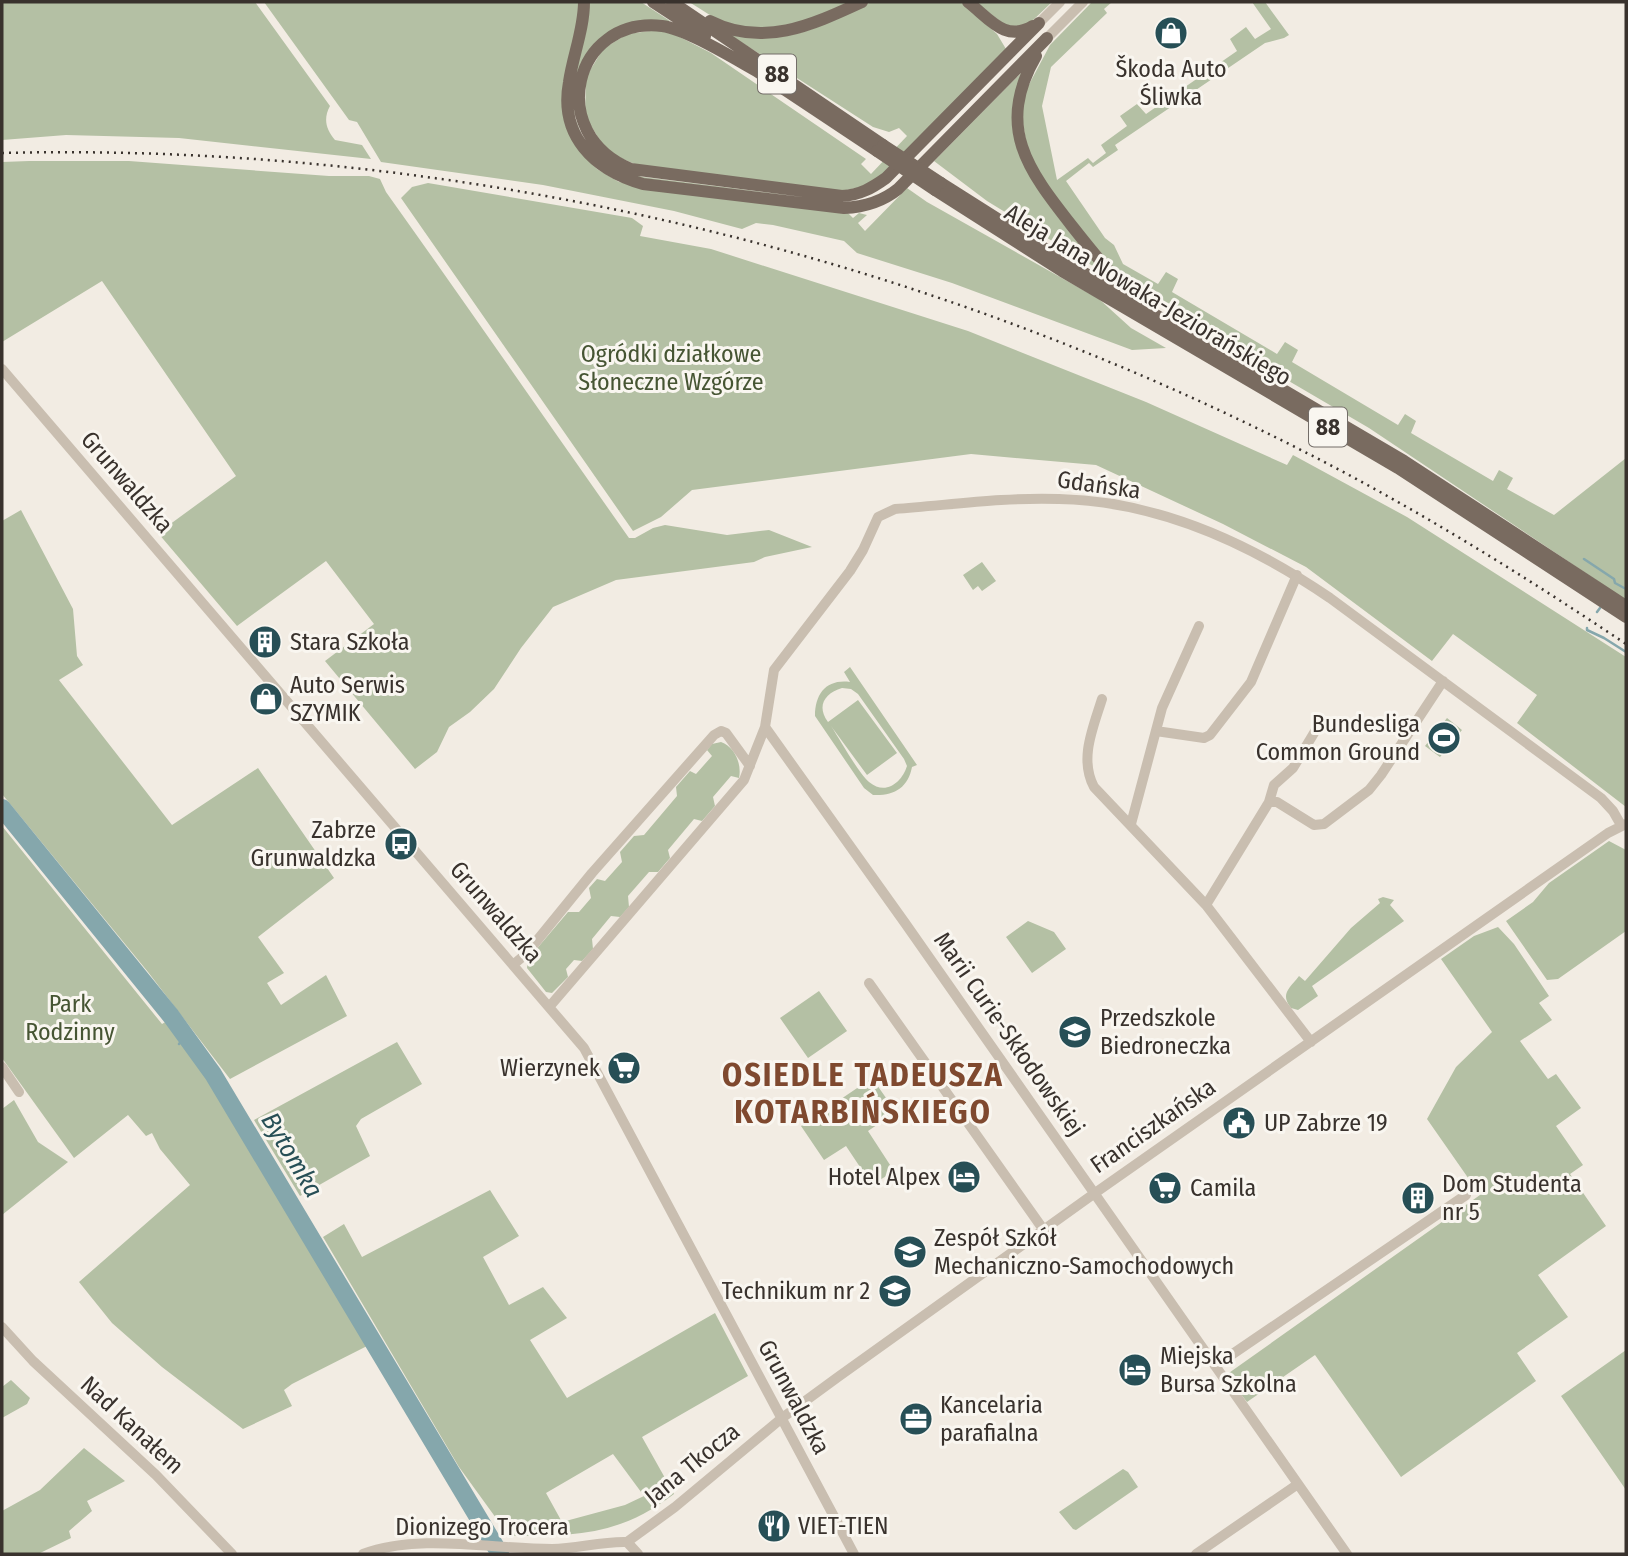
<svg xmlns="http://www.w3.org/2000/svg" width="1628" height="1556" font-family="'Fira Sans Condensed',sans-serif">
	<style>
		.green { fill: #b4c0a4; fill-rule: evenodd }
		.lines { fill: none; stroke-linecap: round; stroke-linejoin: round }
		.stream { stroke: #85a7ac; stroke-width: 2.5 }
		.river { stroke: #85a7ac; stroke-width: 18 }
		.minor { stroke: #c9beb0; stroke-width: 10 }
		.major { stroke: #796b60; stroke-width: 12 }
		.rail { stroke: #39322d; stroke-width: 2.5; stroke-dasharray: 2 5; stroke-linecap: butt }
		.major-bridge { stroke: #796b60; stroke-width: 12 }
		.labels { text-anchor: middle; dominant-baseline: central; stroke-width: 6; stroke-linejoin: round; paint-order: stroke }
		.shield { fill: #f9f6f0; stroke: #736d68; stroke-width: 2 }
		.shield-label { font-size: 23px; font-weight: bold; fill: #39322d }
		.poi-label { font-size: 24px; fill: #39322d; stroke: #f9f6f0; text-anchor: start }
		.street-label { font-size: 24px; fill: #39322d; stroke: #f9f6f0 }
		.park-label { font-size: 24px; fill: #465533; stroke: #f9f6f0 }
		.water-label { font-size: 26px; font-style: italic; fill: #274f56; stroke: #f9f6f0 }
		.district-label { font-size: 32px; font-weight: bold; letter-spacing: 2px; fill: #7f492f; stroke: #f9f6f0 }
	</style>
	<rect width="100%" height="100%" fill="#f2ece3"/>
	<path class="green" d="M2 2H255L330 106C323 119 326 129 335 140L362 145 371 159 179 138 66 135 2 140Z
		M264 2H579L578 26 564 86 577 147 597 169 619 182 847 212 853 218 859 213 867 215 858 223 865 231 907 188 927 202 1099 299 1131 328 1166 348 1132 350 952 283 857 253 844 241 773 225 756 223 742 229 674 211 543 185 381 162 357 122 349 120Z
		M588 2H641L670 21C642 23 632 19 605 37 596 42 593 60 589 70 584 81 577 93 575 105 568 139 616 170 643 177L853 203 643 179 621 173 585 143 573 113V81Z
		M689 2H851C815 19 778 33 737 26 720 24 703 10 689 2Z
		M871 2H961L997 34 1006 49 885 172 867 186 841 191 644 168 607 152 585 116 586 77 603 49 627 34 657 30 674 34 711 53 866 159 861 164 871 174 907 136 899 128 889 132 873 127 730 35C791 45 819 27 871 2Z
		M975 2H1052L1030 23 1009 28Z
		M1092 2H1112L1104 9 1107 13 1051 67 1042 106 1057 180 1088 158 1093 163 1106 153 1101 145 1127 126 1120 116 1137 104 1146 114 1237 51 1230 39 1246 27 1255 39 1271 29 1252 2H1265L1289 35 1284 38 1265 43 1115 145 1118 150 1093 167 1089 163 1066 181 1105 238 1114 245 1123 264 1158 284 1166 272 1178 279 1172 292 1277 354 1285 342 1298 350 1292 362 1398 425 1405 414 1416 421 1411 433 1493 481 1499 470 1513 478 1507 489 1554 515 1626 458V600L1369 428 1171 312 1138 292 1112 270 1048 188 1028 154 1022 117 1025 92 1050 45Z
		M1023 71 1015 136 1101 271 987 201 934 161Z
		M29 161H129L329 176H369L380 179 386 192C468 307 548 423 629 538H635L653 528 665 525 727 535 769 530 812 547 765 557 754 562 616 580 553 607 521 648 494 689 470 712 449 727 437 752 415 769 325 661 374 624 326 561 237 626 158 533 236 476 102 281 2 342V162Z
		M428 183 632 218 643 226 640 236 711 249 968 331 1146 402 1287 465 1293 455 1407 517 1626 657V807L1517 723 1537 695 1453 634 1432 661 1306 567 1223 524 1096 465 971 454 692 490 661 517 633 531 401 198 412 187Z
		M21 510 73 609 77 656 83 665 59 680 172 825 258 768 334 878 258 937 284 973 267 983 281 1005 326 975 347 1016 230 1079 148 972 2 794V521Z
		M982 562 996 581 982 591 978 586 973 590 963 575Z
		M850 667 917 765 912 767C908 788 894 796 873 795L864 788 815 716C815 693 827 679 850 682L844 672ZM842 688 851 689 858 694 904 759 907 766C902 782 886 796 869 782 857 771 841 741 831 726L867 775 897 753 858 700 828 722C816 706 825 693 842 688Z
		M1447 718 1462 730 1440 757 1425 746Z
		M721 742C735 747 742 764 739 778L731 776 713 797 715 806 702 821 694 819 668 850 670 858 658 872H649L628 896 629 907 620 917 611 916 592 939 593 949 582 961 574 960 566 969 568 977 552 993 546 992 527 968 528 959 568 912H579L591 898 589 888 597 879 605 881 622 862 620 852 634 836 644 835 677 796 676 787 690 771 696 774 712 756 707 750 712 744Z
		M2 826 162 1024 167 1021 203 1067 371 1344 292 1384 284 1390 292 1406 243 1429 162 1367 112 1323 79 1282 190 1185 160 1149 152 1133 146 1136 128 1115 74 1158 2 1058Z
		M1609 841 1626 850V931L1558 979 1547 980 1506 921 1533 902 1549 883Z
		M1383 897 1394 900 1390 905 1404 921 1312 986 1318 996 1298 1010 1291 1008C1280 994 1289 989 1299 976L1305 981 1351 928 1380 903 1378 899Z
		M1028 921 1054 932 1066 949 1032 973 1006 937Z
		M1498 927 1514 944 1549 996 1539 1003 1552 1020 1520 1041 1548 1079 1556 1074 1581 1108 1556 1126 1583 1165 1570 1174 1606 1226 1538 1275 1568 1317 1517 1353 1536 1381 1401 1477 1315 1355 1247 1402 1226 1375 1480 1195 1427 1119 1456 1067 1492 1032 1441 959 1474 936Z
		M819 991 847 1031 808 1058 780 1018Z
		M397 1042 422 1084 361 1119 356 1126 370 1156 300 1196 254 1120Z
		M872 1078 896 1112 868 1131 894 1171 872 1185 846 1146 824 1160 801 1126Z
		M14 1100 38 1142 68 1162 2 1215V1109Z
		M490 1190 519 1236 483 1257 509 1305 543 1287 567 1318 530 1340 567 1398 715 1313 748 1376 642 1437 674 1494C619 1536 575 1536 509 1536L459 1467 323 1237 344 1224 362 1257ZM613 1454 644 1496 625 1505 562 1522 546 1493Z
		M1626 1350V1490L1561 1396Z
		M11 1380 30 1398 27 1404 2 1418V1387Z
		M84 1448 125 1481 87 1501 92 1511 69 1531 71 1538 38 1554H2V1511L40 1490Z
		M1123 1469 1128 1472 1138 1487 1076 1530 1073 1529 1059 1512Z"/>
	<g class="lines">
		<path class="stream" d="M1584 559 1614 579 1615 583 1626 589
			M1597 612 1600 608
			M1587 628V630L1604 638 1626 652
			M171 1016 179 1015
			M179 1044 185 1036"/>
		<path class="river" d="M2 808 171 1016 213 1074 500 1554"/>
		<path class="minor" d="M1039 23 1060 2
			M1047 38 1083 2
			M2 369 584 1048 854 1554
			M1102 699C1093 728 1079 759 1094 787L1206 905 1311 1042
			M765 727 905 923 1347 1554
			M1156 731 1204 738 1210 735 1251 682 1297 575
			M1269 802H1277L1314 825 1324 824 1369 790 1381 775 1443 681
			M1131 824 1162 708 1199 626
			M1206 905 1269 802 1274 785 1293 768 1317 728
			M514 964 526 954 592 873 714 735 721 731 726 733 750 766
			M869 983 1043 1229
			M550 1006 744 780 765 727 774 670 850 571 863 550 878 517 895 509C950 505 1005 497 1059 499 1157 501 1251 544 1330 598L1601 798 1613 811 1621 825
			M2 1067 19 1092
			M2 1327 33 1361 156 1475 232 1554
			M1215 1366 1466 1195
			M627 1542 675 1507 782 1418 838 1377 1095 1193 1608 833 1626 824
			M363 1554C419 1533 491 1549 552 1549 577 1549 601 1541 627 1542L638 1554
			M1196 1554 1298 1484"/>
		<path class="major" d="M584 2C584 29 573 55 569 82 559 136 594 170 643 184L844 208C865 207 882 202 898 189L1047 38
			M653 2 705 36
			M672 2 883 145
			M968 2C989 18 1005 43 1033 26
			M710 21C763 48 812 25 862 2
			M1036 56C995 127 1028 170 1072 226 1092 251 1111 276 1137 298
			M755 70 877 151
			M762 74C738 61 687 29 662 26 573 16 545 134 631 169L842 196C860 195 872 188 886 178L1039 23
			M941 183 1069 264 1404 461 1626 606
			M935 190 1062 271 1398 468 1626 617"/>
		<path class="rail" d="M2 153C448 142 900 247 1299 449 1412 506 1520 573 1626 644"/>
		<path class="major-bridge" d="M883 145 941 183
			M877 151 935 190"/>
	</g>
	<defs>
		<symbol id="shop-disc" viewBox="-11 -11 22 22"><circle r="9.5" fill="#274f56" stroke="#f9f6f0"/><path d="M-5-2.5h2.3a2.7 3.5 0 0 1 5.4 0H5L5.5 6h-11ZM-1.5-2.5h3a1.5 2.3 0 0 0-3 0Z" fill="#fff"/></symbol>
		<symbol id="building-disc" viewBox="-11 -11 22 22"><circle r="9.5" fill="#274f56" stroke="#f9f6f0"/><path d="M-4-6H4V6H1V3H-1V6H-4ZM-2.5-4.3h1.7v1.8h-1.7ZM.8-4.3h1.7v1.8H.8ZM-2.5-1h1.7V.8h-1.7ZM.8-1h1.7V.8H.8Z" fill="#fff"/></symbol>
		<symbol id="stadium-disc" viewBox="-11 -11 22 22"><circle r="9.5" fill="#274f56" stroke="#f9f6f0"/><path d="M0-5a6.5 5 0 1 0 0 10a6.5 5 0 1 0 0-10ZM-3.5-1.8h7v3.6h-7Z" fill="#fff"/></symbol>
		<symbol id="bus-disc" viewBox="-11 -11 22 22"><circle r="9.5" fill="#274f56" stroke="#f9f6f0"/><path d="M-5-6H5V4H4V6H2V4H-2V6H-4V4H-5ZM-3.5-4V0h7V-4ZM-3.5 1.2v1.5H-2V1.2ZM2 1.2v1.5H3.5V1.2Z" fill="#fff"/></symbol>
		<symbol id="school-disc" viewBox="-11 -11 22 22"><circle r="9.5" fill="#274f56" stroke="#f9f6f0"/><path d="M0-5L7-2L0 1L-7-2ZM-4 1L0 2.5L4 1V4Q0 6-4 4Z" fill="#fff"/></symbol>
		<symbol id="supermarket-disc" viewBox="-11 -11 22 22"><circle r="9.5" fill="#274f56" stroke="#f9f6f0"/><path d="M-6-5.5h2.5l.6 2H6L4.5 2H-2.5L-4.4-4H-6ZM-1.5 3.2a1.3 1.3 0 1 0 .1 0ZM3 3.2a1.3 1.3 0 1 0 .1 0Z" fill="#fff"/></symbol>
		<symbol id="civic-disc" viewBox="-11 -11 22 22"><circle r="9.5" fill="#274f56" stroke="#f9f6f0"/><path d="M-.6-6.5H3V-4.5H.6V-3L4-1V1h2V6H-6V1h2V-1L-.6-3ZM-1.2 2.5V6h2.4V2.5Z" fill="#fff"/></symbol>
		<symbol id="hotel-disc" viewBox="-11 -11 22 22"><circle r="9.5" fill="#274f56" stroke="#f9f6f0"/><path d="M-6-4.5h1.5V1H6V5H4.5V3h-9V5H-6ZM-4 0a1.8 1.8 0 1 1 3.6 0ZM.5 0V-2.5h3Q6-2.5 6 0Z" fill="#fff"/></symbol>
		<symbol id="office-disc" viewBox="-11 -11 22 22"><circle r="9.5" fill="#274f56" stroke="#f9f6f0"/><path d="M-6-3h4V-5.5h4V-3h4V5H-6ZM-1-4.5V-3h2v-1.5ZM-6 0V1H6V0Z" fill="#fff"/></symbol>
		<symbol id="restaurant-disc" viewBox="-11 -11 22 22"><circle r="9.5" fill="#274f56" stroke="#f9f6f0"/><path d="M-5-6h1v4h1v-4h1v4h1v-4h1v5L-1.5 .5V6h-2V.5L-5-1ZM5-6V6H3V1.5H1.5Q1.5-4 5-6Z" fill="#fff"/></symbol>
	</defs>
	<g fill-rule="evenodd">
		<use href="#shop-disc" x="1152" y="14" width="38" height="38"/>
		<use href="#building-disc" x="246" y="623" width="38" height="38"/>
		<use href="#shop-disc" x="247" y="680" width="38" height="38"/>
		<use href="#stadium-disc" x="1425" y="719" width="38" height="38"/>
		<use href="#bus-disc" x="382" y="825" width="38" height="38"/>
		<use href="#school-disc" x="1056" y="1013" width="38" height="38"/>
		<use href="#supermarket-disc" x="605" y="1049" width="38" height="38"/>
		<use href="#civic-disc" x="1220" y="1104" width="38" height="38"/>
		<use href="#hotel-disc" x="945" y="1158" width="38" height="38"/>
		<use href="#supermarket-disc" x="1146" y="1169" width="38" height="38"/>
		<use href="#building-disc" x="1399" y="1179" width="38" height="38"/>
		<use href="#school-disc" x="891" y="1233" width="38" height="38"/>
		<use href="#school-disc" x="876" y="1272" width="38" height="38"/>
		<use href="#hotel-disc" x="1116" y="1351" width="38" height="38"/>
		<use href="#office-disc" x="897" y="1400" width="38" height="38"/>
		<use href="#restaurant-disc" x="755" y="1507" width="38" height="38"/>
	</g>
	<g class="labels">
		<g class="shield">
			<rect x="758" y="54.5" width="38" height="39" rx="5"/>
			<rect x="1309" y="407.5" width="38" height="39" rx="5"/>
		</g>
		<g class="shield-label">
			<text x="777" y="74">88</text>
			<text x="1328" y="427">88</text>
		</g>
		<g class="poi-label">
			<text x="1171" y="69" text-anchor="middle">Škoda Auto<tspan x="1171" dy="28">Śliwka</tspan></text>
			<text x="290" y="642">Stara Szkoła</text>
			<text x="290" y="685">Auto Serwis<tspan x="290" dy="28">SZYMIK</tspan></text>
			<text x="1420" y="724" text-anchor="end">Bundesliga<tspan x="1420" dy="28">Common Ground</tspan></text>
			<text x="376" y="830" text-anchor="end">Zabrze<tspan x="376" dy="28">Grunwaldzka</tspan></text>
			<text x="1100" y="1018">Przedszkole<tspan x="1100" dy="28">Biedroneczka</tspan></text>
			<text x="600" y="1068" text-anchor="end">Wierzynek</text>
			<text x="1264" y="1123">UP Zabrze 19</text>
			<text x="940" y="1177" text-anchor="end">Hotel Alpex</text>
			<text x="1442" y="1184">Dom Studenta<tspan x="1442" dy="28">nr 5</tspan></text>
			<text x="1190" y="1188">Camila</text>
			<text x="934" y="1238">Zespół Szkół<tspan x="934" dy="28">Mechaniczno-Samochodowych</tspan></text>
			<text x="870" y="1291" text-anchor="end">Technikum nr 2</text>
			<text x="1160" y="1356">Miejska<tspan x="1160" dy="28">Bursa Szkolna</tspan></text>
			<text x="940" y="1405">Kancelaria<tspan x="940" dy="28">parafialna</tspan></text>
			<text x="798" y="1526">VIET-TIEN</text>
		</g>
		<g class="street-label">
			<text transform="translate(1148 295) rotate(31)">Aleja Jana Nowaka-Jeziorańskiego</text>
			<text transform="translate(127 482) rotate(49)">Grunwaldzka</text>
			<text transform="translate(1099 485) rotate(8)">Gdańska</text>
			<text transform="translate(496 912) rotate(49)">Grunwaldzka</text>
			<text transform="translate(1009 1034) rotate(55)">Marii Curie-Skłodowskiej</text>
			<text transform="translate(1153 1126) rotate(-35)">Franciszkańska</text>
			<text transform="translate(794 1397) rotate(62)">Grunwaldzka</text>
			<text transform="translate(132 1425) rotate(43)">Nad Kanałem</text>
			<text transform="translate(692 1464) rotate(-39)">Jana Tkocza</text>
			<text x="482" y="1527">Dionizego Trocera</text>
		</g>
		<g class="park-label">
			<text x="671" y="354">Ogródki działkowe<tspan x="671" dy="28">Słoneczne Wzgórze</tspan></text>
			<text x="70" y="1004">Park<tspan x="70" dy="28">Rodzinny</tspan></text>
		</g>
		<g class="water-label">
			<text transform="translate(292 1155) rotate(59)">Bytomka</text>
		</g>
		<g class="district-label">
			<text x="863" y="1075">OSIEDLE TADEUSZA<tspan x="863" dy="37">KOTARBIŃSKIEGO</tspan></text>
		</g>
	</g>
	<rect width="1628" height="1556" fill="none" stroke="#39322d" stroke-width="7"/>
</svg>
